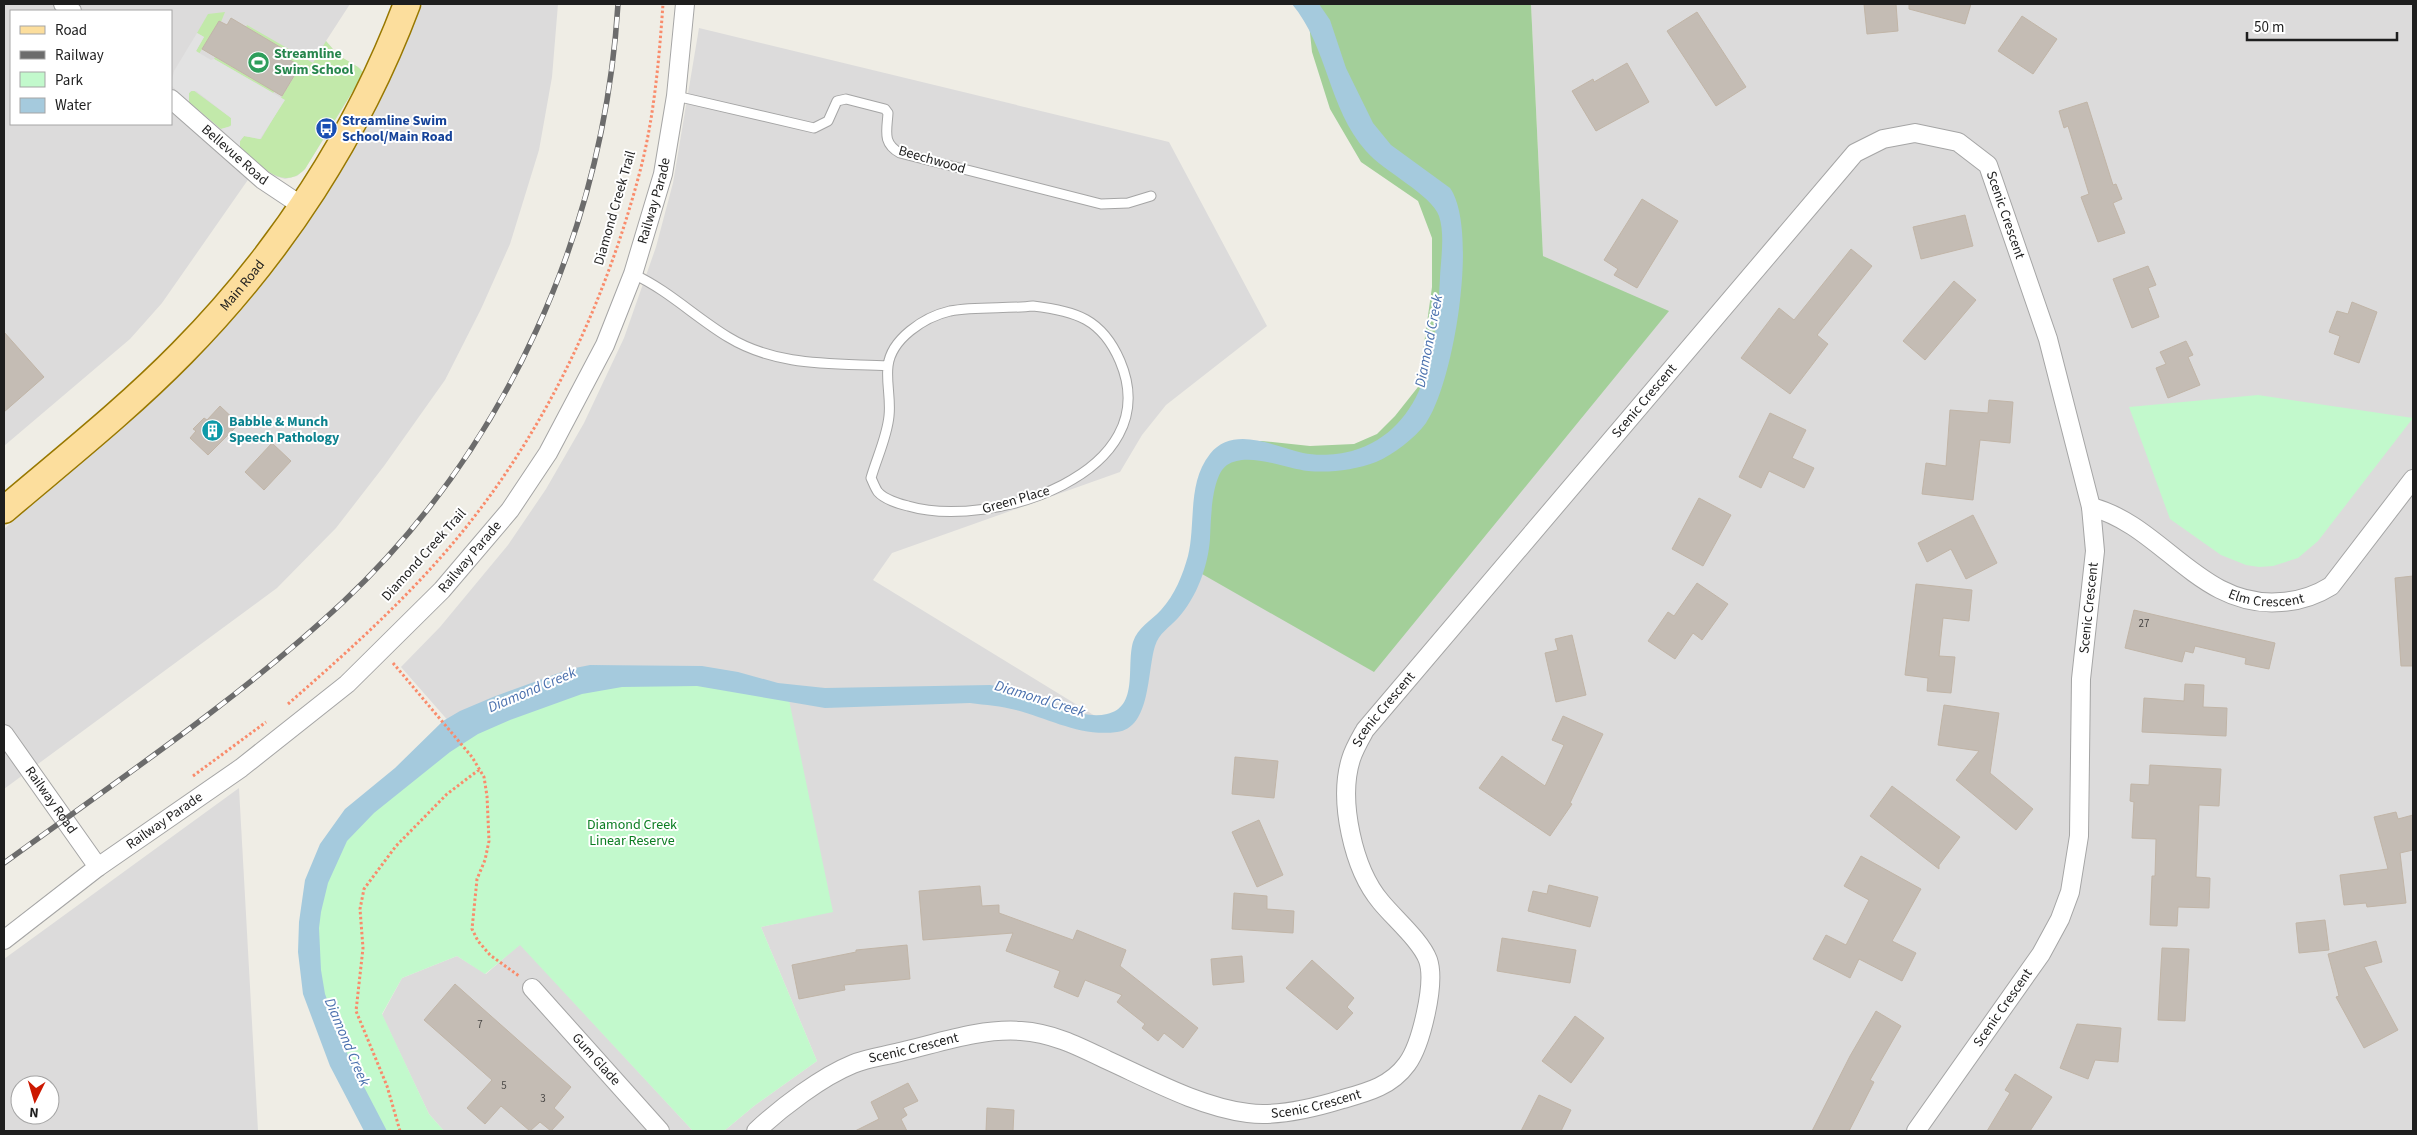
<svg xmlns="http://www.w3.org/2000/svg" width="2417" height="1135" font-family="'Source Sans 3',sans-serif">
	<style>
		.residential { fill: #dcdbdb; fill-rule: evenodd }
		.grass { fill: #c2e9aa }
		.forest { fill: #a3cf99 }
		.park { fill: #c2f9cc }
		.parking { fill: #e2e2e2 }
		.water { fill: #a5cadd }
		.building { fill: #c4bcb4; stroke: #c1b5a7 }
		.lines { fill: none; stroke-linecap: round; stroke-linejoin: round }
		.service-casing { stroke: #a5a5a5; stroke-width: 11 }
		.minor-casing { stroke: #a5a5a5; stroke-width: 20 }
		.primary-casing { stroke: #987800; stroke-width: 29 }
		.path { stroke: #f98b6b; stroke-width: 3; stroke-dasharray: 2.5 2.5; stroke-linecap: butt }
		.service { stroke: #fff; stroke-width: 9 }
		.minor { stroke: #fff; stroke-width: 18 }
		.primary { stroke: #fcde9d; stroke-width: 26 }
		.rail-casing { stroke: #6c6c6c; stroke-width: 5.5 }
		.rail { stroke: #fff; stroke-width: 4; stroke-dasharray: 11; stroke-linecap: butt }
		.labels { text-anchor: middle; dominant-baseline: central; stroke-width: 4; stroke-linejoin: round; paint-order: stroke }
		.number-label { font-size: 11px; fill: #484644 }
		.leisure-label { font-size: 14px; font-weight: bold; fill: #27864d; stroke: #fff; text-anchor: start }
		.transit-label { font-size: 14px; font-weight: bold; fill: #164399; stroke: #fff; text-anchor: start }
		.street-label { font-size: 14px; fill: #1e1e1e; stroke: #fff }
		.culture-label { font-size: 14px; font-weight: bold; fill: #0d838f; stroke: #fff; text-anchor: start }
		.park-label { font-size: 14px; fill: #0c7d22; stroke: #fff }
		.water-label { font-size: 15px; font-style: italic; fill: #4b71ae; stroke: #fff }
	</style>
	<rect width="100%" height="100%" fill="#efede5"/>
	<path class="residential" d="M4 4H350L326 41 338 55 361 69 357 84 305 169 297 176 285 179 274 176 259 164 162 303 130 339 4 446ZM11 11H171V124H11Z
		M423 4H558L552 77 539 150 510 244 481 309 445 380 384 466 336 528 277 588 4 789V529L178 377 239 313 275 269 321 201 371 117Z
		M1531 4H2413V1131H724L754 1106 817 1061 761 927 833 911 451 724 401 667 440 627 508 545 546 489 584 423 624 338 656 247 673 183 699 28 1169 142 1267 326 1166 405 1142 435 1120 472 892 553 873 580 1105 722 1126 725 1156 638 1195 570 1668 312 1543 256Z
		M239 788 258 1131H4V959ZM20 1085H50V1115H20Z
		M520 944 693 1131H444L429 1114 382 1015 402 978 457 956 486 974Z"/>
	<path class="grass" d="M225 12 221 22 219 21 199 54 196 51 204 37 197 33 208 14Z
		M247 25 313 63 326 41 338 55 358 67 364 73 305 169C282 193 258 163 240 147V141L244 136 261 139 284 100 281 98 300 67 282 55 284 50 246 27Z
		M215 57 275 91 273 93 214 59Z
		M193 90 231 118 232 124 229 127 221 129 189 102V93Z"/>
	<path class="forest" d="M1299 4H1531L1543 256 1669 311 1374 672 1195 570 1199 496 1237 442 1262 441 1310 446 1354 444 1377 434 1395 416 1418 387 1432 287V238L1418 201 1361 162 1330 109 1312 52 1308 14Z"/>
	<path class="park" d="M2258 395 2413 418 2318 541 2298 558 2273 566 2259 567 2246 565 2221 555 2170 519 2129 407Z
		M639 673 789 700 833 912 761 927 817 1061 754 1106 724 1131H693L520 945 485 974 457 956 402 978 382 1014 429 1114 444 1131H373L339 1064 308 936 333 841 439 740Z"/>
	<path class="parking" d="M197 33 204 37 196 51 211 60 214 59 285 100 260 139 244 136 240 141V147L221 129 231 126V118L196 91H191L189 93V102L171 85 174 71Z"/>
	<path class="water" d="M1292 4H1319L1330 20 1346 68 1373 123 1391 145 1450 188C1479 229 1454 383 1426 423 1415 438 1393 455 1376 462 1355 470 1330 473 1308 471 1286 469 1248 451 1227 465 1211 476 1211 521 1210 539 1208 566 1197 597 1178 618 1169 628 1159 633 1155 646 1147 671 1151 728 1117 732 1081 737 1050 719 1016 710 1001 706 986 705 970 703L825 708 697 686 622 687 582 694 510 720 478 734 450 752 374 813 347 841 328 883 321 912 319 928 321 970 325 994 349 1058 387 1131H364L330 1066 303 994 298 952 299 922 305 880 320 844 345 809 395 768 443 721 460 711 493 697 570 669 590 665 702 666 738 672 778 683 825 688 990 685C1003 687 1015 689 1028 694 1051 702 1082 720 1107 714 1139 707 1126 666 1133 642 1138 627 1151 621 1161 610 1175 595 1183 574 1188 556 1196 523 1187 483 1210 454 1233 425 1274 446 1303 453 1317 456 1338 455 1352 451 1428 429 1437 343 1440 277 1441 258 1445 234 1439 216 1432 195 1383 171 1366 151 1328 108 1328 47 1292 4Z"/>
	<path class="building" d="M1864 4H1896L1898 31 1867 34Z
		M1909 4H1971L1965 24 1909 9Z
		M1697 12 1746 87 1716 106 1667 31Z
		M2022 16 2057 39 2033 74 1998 51Z
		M231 18 285 50 282 55 300 66 282 96 202 49 219 21 227 25Z
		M1627 63 1649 102 1596 131 1572 91 1593 79 1594 82Z
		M2087 102 2113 185 2116 184 2122 199 2113 203 2125 233 2098 242 2081 197 2089 194 2068 126 2064 128 2059 111Z
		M1642 199 1678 221 1637 288 1614 275 1618 269 1604 260Z
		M1965 215 1973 246 1921 259 1913 227Z
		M1851 249 1872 266 1817 335 1828 344 1790 394 1741 358 1779 308 1794 320Z
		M2148 266 2156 285 2148 288 2159 317 2132 328 2113 279Z
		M1954 281 1976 300 1925 360 1903 341Z
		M2352 302 2377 312 2359 363 2334 354 2340 336 2329 332 2337 311 2348 314Z
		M4 332 44 377 4 412Z
		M2186 341 2193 355 2188 357 2200 385 2168 398 2156 368 2166 364 2160 352Z
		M1989 400 2013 402 2010 443 1980 440 1973 500 1922 494 1926 463 1946 466 1950 410 1988 413Z
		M220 406 239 424 208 455 190 438 196 431 193 429 204 418 207 420Z
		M1770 413 1806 430 1792 458 1814 468 1804 488 1769 471 1761 488 1739 477Z
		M272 443 291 461 264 490 245 472Z
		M1699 498 1731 515 1703 566 1672 549Z
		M1973 515 1997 563 1966 579 1951 549 1927 562 1918 543Z
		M2413 576V666H2401L2395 578Z
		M1697 583 1728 604 1702 640 1693 633 1675 659 1648 641 1668 612 1674 616Z
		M1916 584 1972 590 1969 621 1943 618 1939 656 1955 657 1951 693 1927 691 1928 678 1905 675Z
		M2134 610 2275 643 2269 669 2245 664 2246 658 2195 646 2193 653 2185 651 2182 662 2125 648Z
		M1572 635 1586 695 1556 702 1545 653 1558 650 1555 639Z
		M2185 684 2204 685 2203 707 2227 708 2226 736 2142 732 2144 698 2184 701Z
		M1944 705 1999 713 1990 773 2033 809 2016 830 1956 780 1979 751 1938 745Z
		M1563 716 1603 734 1570 803 1572 804 1550 836 1479 788 1502 756 1545 786 1564 745 1552 740Z
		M1235 757 1278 761 1274 798 1232 794Z
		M2150 765 2221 769 2219 806 2199 805 2196 877 2210 878 2209 908 2178 907 2177 926 2150 925 2152 876H2155L2156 839 2132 838 2134 802 2130 801 2131 784 2149 785Z
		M1892 786 1960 837 1939 865V869L1870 816Z
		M2396 812 2398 819 2413 815V850L2400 853 2406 903 2367 907 2366 903 2344 905 2340 875 2388 869 2374 817Z
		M1259 820 1283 875 1257 887 1232 832Z
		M1861 856 1921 889 1892 941 1916 953 1902 981 1859 959 1850 978 1813 959 1826 935 1846 945 1869 900 1844 886Z
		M1549 885 1598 897 1590 927 1528 911 1533 891 1547 894Z
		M980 886 982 906 999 905V913L1073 940 1077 930 1126 950 1120 966 1198 1028 1183 1048 1164 1033 1158 1041 1142 1028 1145 1024 1117 1002 1122 995 1085 980 1078 997 1054 987 1060 971 1006 951 1013 933 923 940 919 891Z
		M1234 893 1267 896V909L1294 911 1293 933 1232 929Z
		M2325 920 2329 950 2299 953 2296 923Z
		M1502 938 1576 950 1570 983 1497 971Z
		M2376 941 2382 962 2364 967 2398 1030 2364 1048 2336 997 2339 996 2328 954Z
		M907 945 910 979 844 985 845 990 799 999 792 965 856 952V950Z
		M2162 948 2189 949 2185 1021 2158 1020Z
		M1242 956 1244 982 1213 985 1211 959Z
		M1312 960 1354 998 1347 1007 1353 1013 1337 1030 1286 988Z
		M455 984 571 1087 554 1108 564 1117 551 1131 540 1122 530 1131 501 1106 485 1124 467 1108 492 1080 424 1020Z
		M1876 1011 1901 1026 1870 1080 1874 1082 1849 1131H1812L1850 1056Z
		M1575 1016 1604 1038 1571 1083 1542 1061Z
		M2077 1024 2121 1028 2118 1062 2095 1060 2088 1079 2060 1068Z
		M2015 1074 2052 1097 2030 1131H1987L2010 1093 2005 1090Z
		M908 1083 918 1101 903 1108 907 1115 901 1119 907 1131H855L879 1119 871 1102Z
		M1539 1095 1571 1110 1561 1131H1521Z
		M987 1108 1014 1110 1013 1131H986Z"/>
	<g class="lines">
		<defs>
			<path id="service" d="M676 96 814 128 828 121 837 101 846 99 885 109 888 113C887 131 882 143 900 153L1101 204 1128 203 1151 196
				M633 274C668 290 695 317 728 337 777 367 833 363 888 366
				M1033 306C1076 311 1102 319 1120 361 1168 474 990 530 908 506 899 504 884 499 878 492 875 488 873 482 871 478 877 457 887 437 889 416 891 399 886 382 888 366 891 339 924 317 950 311 975 306 1007 309 1033 306Z"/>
			<g id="minor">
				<path d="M63 4 72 11"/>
				<path id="s1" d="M171 99 263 180 302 206"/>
				<path id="s2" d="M2091 507C2162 525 2200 609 2281 602 2299 601 2315 596 2331 586L2413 479"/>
				<path id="s3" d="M4 734 98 867"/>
				<path id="s4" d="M4 940 98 867 241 768 347 684 442 590 510 510 548 453 605 345 633 274 663 174 676 96 685 4"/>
				<path id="s5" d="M532 988 660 1131"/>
				<path id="s6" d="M756 1131C782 1107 821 1077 853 1064 867 1058 885 1056 900 1052 939 1043 981 1028 1021 1031 1053 1033 1080 1047 1107 1060 1151 1080 1200 1107 1248 1113 1278 1117 1314 1108 1343 1099 1368 1092 1391 1086 1407 1064 1421 1045 1436 983 1428 960 1421 941 1394 918 1381 902 1353 869 1338 800 1351 759 1354 749 1360 739 1365 730L1855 153 1883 139 1915 133 1958 142 1988 165 2048 339 2091 507 2095 551 2081 679 2079 836 2070 892 2060 919 2041 954 1916 1131"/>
			</g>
			<g id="primary">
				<path id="s7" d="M4 510C64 459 127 409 182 353 280 254 358 134 407 4"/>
			</g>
		</defs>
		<use href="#service" class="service-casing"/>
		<use href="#minor" class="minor-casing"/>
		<use href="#primary" class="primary-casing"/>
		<path class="path" d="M393 663 472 757 484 777 487 796 489 841 485 860 477 879 472 929 478 941 490 955 519 976
			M288 704C344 655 399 606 448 549 540 442 603 310 639 175 654 120 659 60 663 4
			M193 776 266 722
			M400 1131 387 1086 356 1011 363 948 360 909 364 889 396 846 447 794 480 769"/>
		<use href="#service" class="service"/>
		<use href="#minor" class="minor"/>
		<use href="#primary" class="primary"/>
		<defs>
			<path id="rail" d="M4 863C118 780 238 700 342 603 507 448 604 229 618 4"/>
		</defs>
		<use href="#rail" class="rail-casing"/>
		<use href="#rail" class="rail"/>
	</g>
	<defs>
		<symbol id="stadium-disc" viewBox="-11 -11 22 22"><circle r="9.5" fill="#2e9e5b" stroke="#fff"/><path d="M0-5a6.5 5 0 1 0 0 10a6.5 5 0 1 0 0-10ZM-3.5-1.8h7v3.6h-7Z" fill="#fff"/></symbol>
		<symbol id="bus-disc" viewBox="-11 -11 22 22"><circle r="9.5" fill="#1a4fb4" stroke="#fff"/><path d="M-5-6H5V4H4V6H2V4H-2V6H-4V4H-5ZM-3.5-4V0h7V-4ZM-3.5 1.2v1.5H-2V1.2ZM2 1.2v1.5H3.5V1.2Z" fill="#fff"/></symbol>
		<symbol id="building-disc" viewBox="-11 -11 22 22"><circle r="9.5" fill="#0f9aa8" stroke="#fff"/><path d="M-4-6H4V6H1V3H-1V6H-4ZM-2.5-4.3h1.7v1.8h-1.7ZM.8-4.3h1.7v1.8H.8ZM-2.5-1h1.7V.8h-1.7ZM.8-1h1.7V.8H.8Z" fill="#fff"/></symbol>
	</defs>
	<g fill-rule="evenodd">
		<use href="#stadium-disc" x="246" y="50" width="25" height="25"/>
		<use href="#bus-disc" x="314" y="116" width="25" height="25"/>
		<use href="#building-disc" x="200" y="418" width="25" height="25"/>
	</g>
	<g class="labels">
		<g class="number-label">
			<text x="2144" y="623">27</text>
			<text x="480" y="1024">7</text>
			<text x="504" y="1085">5</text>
			<text x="543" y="1098">3</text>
		</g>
		<g class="leisure-label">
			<text x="274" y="54">Streamline<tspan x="274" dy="16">Swim School</tspan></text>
		</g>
		<g class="transit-label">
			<text x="342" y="121">Streamline Swim<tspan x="342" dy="16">School/Main Road</tspan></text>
		</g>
		<g class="street-label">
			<text stroke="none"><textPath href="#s1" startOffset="85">Bellevue Road</textPath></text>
			<text transform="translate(932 160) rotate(16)">Beechwood</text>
			<text stroke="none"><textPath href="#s4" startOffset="1010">Railway Parade</textPath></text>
			<text transform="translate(615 208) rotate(-74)">Diamond Creek Trail</text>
			<text stroke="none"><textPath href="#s6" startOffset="2026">Scenic Crescent</textPath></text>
			<text stroke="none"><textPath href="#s7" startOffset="328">Main Road</textPath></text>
			<text stroke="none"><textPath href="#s6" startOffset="1502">Scenic Crescent</textPath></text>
			<text transform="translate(1016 500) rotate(-16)">Green Place</text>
			<text transform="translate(424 555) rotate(-48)">Diamond Creek Trail</text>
			<text stroke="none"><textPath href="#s4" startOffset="605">Railway Parade</textPath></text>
			<text stroke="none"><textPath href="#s2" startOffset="202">Elm Crescent</textPath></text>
			<text transform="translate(2089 608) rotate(-84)">Scenic Crescent</text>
			<text stroke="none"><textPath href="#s6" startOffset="1098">Scenic Crescent</textPath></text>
			<text stroke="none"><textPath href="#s3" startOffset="81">Railway Road</textPath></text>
			<text stroke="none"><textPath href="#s4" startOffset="200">Railway Parade</textPath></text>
			<text transform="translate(2003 1008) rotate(-55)">Scenic Crescent</text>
			<text stroke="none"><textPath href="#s6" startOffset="181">Scenic Crescent</textPath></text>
			<text stroke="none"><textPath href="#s5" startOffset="96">Gum Glade</textPath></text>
			<text stroke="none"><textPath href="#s6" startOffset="602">Scenic Crescent</textPath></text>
		</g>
		<g class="culture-label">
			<text x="229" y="422">Babble &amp; Munch<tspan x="229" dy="16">Speech Pathology</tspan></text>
		</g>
		<g class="park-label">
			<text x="632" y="825">Diamond Creek<tspan x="632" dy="16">Linear Reserve</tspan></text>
		</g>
		<g class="water-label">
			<text transform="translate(1429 341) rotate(-79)">Diamond Creek</text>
			<text transform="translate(532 690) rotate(-23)">Diamond Creek</text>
			<text transform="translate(1040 699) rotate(17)">Diamond Creek</text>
			<text transform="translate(347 1042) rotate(67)">Diamond Creek</text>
		</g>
	</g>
	<rect width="2417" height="1135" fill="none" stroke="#1e1e1e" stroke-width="10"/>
	<rect x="10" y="10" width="162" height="115" fill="#ffffff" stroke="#a5a5a5"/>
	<rect x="20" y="26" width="25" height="8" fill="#fcde9d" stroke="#a5a5a5"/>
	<text x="55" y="35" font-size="15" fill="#1e1e1e">Road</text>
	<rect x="20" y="51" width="25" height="8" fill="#6c6c6c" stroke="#a5a5a5"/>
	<text x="55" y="60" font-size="15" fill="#1e1e1e">Railway</text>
	<rect x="20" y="72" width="25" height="15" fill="#c2f9cc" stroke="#a5a5a5"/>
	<text x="55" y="85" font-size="15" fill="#1e1e1e">Park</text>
	<rect x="20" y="98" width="25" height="15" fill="#a5cadd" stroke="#a5a5a5"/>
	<text x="55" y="110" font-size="15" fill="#1e1e1e">Water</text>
	<g transform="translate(35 1100) rotate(185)"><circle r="24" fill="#ffffff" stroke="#a5a5a5"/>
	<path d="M0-4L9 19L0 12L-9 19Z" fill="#cc1801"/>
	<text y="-8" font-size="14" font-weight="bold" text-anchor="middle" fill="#1e1e1e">N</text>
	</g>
	<path d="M2247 32v8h150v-8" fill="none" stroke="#1e1e1e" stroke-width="2.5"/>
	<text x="2254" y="32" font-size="15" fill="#1e1e1e" stroke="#ffffff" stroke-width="4" paint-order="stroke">50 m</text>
</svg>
